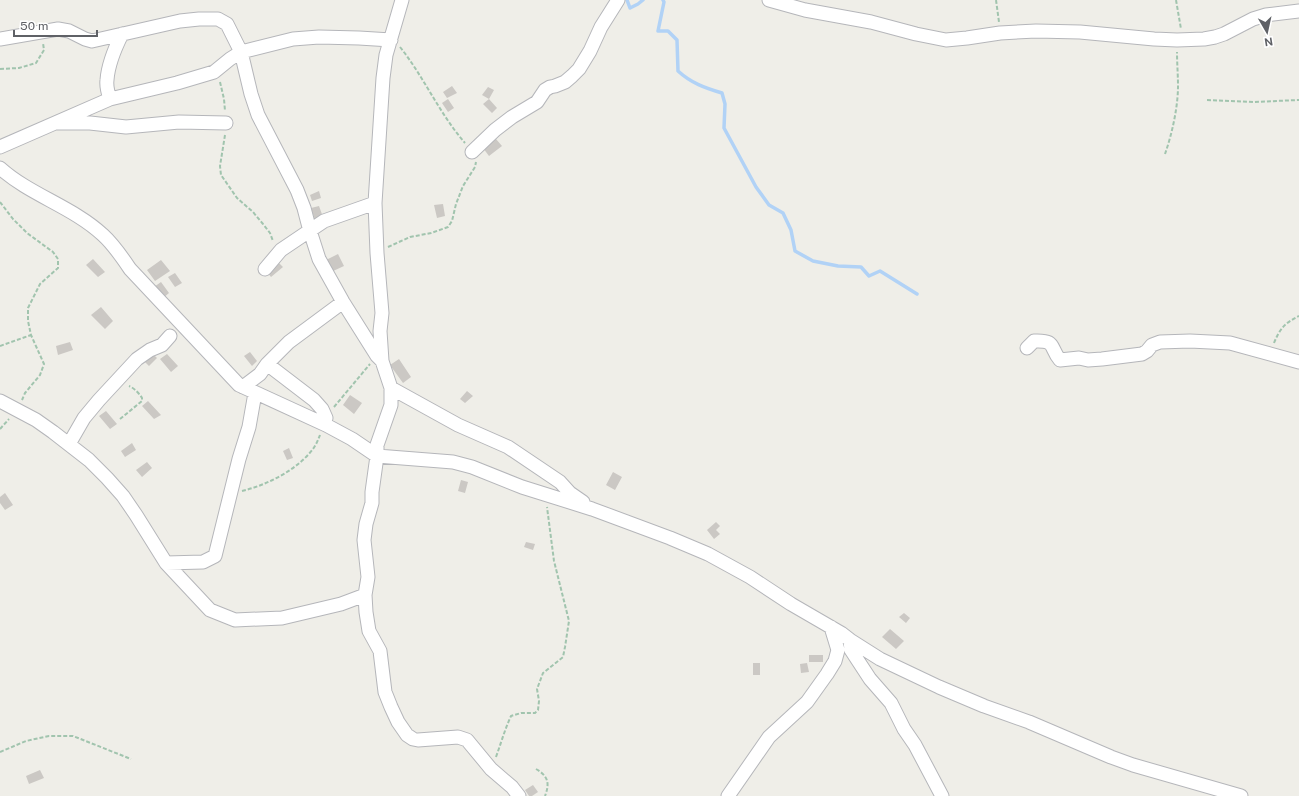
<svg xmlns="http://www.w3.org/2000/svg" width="1299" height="796" font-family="'Public Sans',sans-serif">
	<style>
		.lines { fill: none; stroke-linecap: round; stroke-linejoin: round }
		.stream { stroke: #b1d2f6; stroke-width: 3.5 }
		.building { fill: #cbc8c4 }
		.minor-casing { stroke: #b5b6ba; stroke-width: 15 }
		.path { stroke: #a1c4ae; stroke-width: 2; stroke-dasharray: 4 2; stroke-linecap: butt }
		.minor { stroke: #fff; stroke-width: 13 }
	</style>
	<rect width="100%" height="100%" fill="#efeee8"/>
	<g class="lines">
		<path class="stream" d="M627 0 630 8 638 4 643 0
			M663 0 664 2 658 31H668L677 40 678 71C691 83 705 88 722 93L725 104 724 128 756 187 769 205 783 213 791 230 795 251 813 261 838 266 861 267 869 276 880 271 917 294"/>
	</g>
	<path class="building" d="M452 86 457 93 447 98 443 92Z
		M488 87 494 90 489 99 482 95Z
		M448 99 454 108 448 112 442 103Z
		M489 99 497 108 492 113 483 104Z
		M496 139 502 146 489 156 483 148Z
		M319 191 321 198 312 201 310 195Z
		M443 204 445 216 437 218 434 205Z
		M319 206 323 217 315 220 311 208Z
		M338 254 344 266 331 272 326 260Z
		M93 259 105 272 98 277 86 265Z
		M161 260 170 271 155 281 147 270Z
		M277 261 283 267 271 277 266 271Z
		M175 273 182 283 175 287 168 277Z
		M161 282 169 293 163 298 154 287Z
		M101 307 113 321 105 329 91 315Z
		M70 342 73 350 58 355 56 346Z
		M250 352 257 361 252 366 244 356Z
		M153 354 157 358 149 366 144 361Z
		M167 354 178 366 171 372 160 359Z
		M399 359 411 377 403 383 390 365Z
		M467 391 473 396 465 403 460 399Z
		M350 395 362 403 354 414 343 405Z
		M148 401 161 415 154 419 142 406Z
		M106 411 117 424 110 429 99 416Z
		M132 443 136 450 125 457 121 451Z
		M289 448 293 458 287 460 283 451Z
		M147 462 152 468 142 477 136 470Z
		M613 472 622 477 615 490 606 485Z
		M461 480 468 482 465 493 458 491Z
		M5 493 13 505 5 510 0 503V497Z
		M716 522 720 526 716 530 720 534 714 539 707 530Z
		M526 542 535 544 533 550 524 547Z
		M904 613 910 618 906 623 899 617Z
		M890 629 904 641 896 649 882 637Z
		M809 655H823V662H809Z
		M753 663H760V675H753Z
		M807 663 809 672 801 673 800 664Z
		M40 770 44 778 29 784 26 776Z
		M533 785 538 792 532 796H529L525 790Z"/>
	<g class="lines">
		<defs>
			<path id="minor" d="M402 0 386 55 383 78 375 203 377 253 382 313 380 331 382 361 391 388V405L377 445V456L372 492V503L366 524 364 540 368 577 365 595 366 612 369 631 380 651 385 692 391 707 398 722 407 735 413 739 418 740 458 737 467 740 491 769 512 787 519 796
				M769 0 805 10 871 22 916 34 946 40 967 38 1000 33 1036 31 1080 32 1154 39 1177 40 1204 39 1215 37 1224 34 1253 19 1266 15 1299 11
				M0 39 58 29 69 31 85 39 92 41 180 21 199 19H218L227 24 241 52 251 94 258 115 297 190 304 208 310 231 319 259 343 302 377 356 382 361
				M110 99C108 93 106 87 107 80 108 65 115 48 122 34
				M60 123H90L126 127 179 122 226 123
				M0 147 110 99 177 83 214 72 230 59 241 52 293 39 319 37 359 38 391 40
				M472 152 495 130 512 117 537 102 545 90 550 87 555 86 565 82 572 76 579 69 590 51 601 27 618 0
				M0 168C30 195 73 207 103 235 114 245 122 257 130 269L239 385 326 425 352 439 377 456 453 462 472 467 522 487 592 509 670 538 708 554 750 577 791 604 841 633 850 640 880 659 939 687 984 706 1029 722 1111 757 1133 765 1241 796
				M265 269 281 250 324 221 375 203
				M1027 348 1034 341C1057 340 1049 347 1060 360L1079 358 1088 360 1102 359 1142 354 1147 351 1152 345 1160 342 1190 341 1230 343 1299 362
				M267 364 314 400 322 409 326 418
				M243 387 260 374 267 364 289 342 343 302
				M391 388 458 425 508 447 560 482 570 493 583 502
				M0 401 36 420 53 432 89 460 107 478 123 496 136 515 166 563 210 610 235 620 282 618 341 604 365 595
				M69 444 84 418 99 400 137 359 150 350 162 345 170 336
				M166 563 203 562 215 556 239 459 249 427 255 393
				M850 640 851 650 870 679 891 703 904 729 915 745 942 796
				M728 796 769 737 807 702 827 674 835 661 838 650 831 627"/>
		</defs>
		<use href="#minor" class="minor-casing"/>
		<path class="path" d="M996 0 999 22
			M1176 0 1181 29
			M400 47C424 77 439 113 465 143
			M0 69 19 68 36 63 44 50 43 43
			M220 82 224 99 225 111
			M1207 100 1253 102 1299 100
			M225 135 220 166 221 175 237 198 253 212 263 224 270 233 273 241
			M1165 154C1172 134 1178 107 1178 86 1178 75 1177 63 1177 52
			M0 202 13 219 27 233 53 252 58 259V268L40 284 28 308V321L31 335 44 364 40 375 25 393 22 400
			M388 247 410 237 431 233 448 227 452 221 456 204 463 186 475 167 476 162
			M1274 343C1280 328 1285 323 1299 316
			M0 346 31 335
			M334 407 370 364
			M120 419 142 401V398C139 393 134 388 129 386
			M0 429 9 419
			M242 491C267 485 297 470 313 449 316 445 318 440 320 435
			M0 752 26 741 49 736H73L131 759
			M496 757C501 743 505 729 511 716L521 713H535L538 710 539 701 537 689 543 673 563 657 565 647 569 621 554 561 547 507
			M536 769C548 776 550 783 545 796"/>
		<use href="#minor" class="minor"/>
	</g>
	<g transform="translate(1267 32) rotate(171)" stroke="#ffffff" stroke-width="3" paint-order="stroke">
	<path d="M0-3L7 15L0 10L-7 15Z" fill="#5f6166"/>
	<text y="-6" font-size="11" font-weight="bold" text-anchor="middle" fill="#5f6166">N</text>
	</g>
	<path d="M14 30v6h83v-6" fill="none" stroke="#5f6166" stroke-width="2"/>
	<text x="20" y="30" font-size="12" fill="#5f6166" stroke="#ffffff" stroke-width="3" paint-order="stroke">50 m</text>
</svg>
